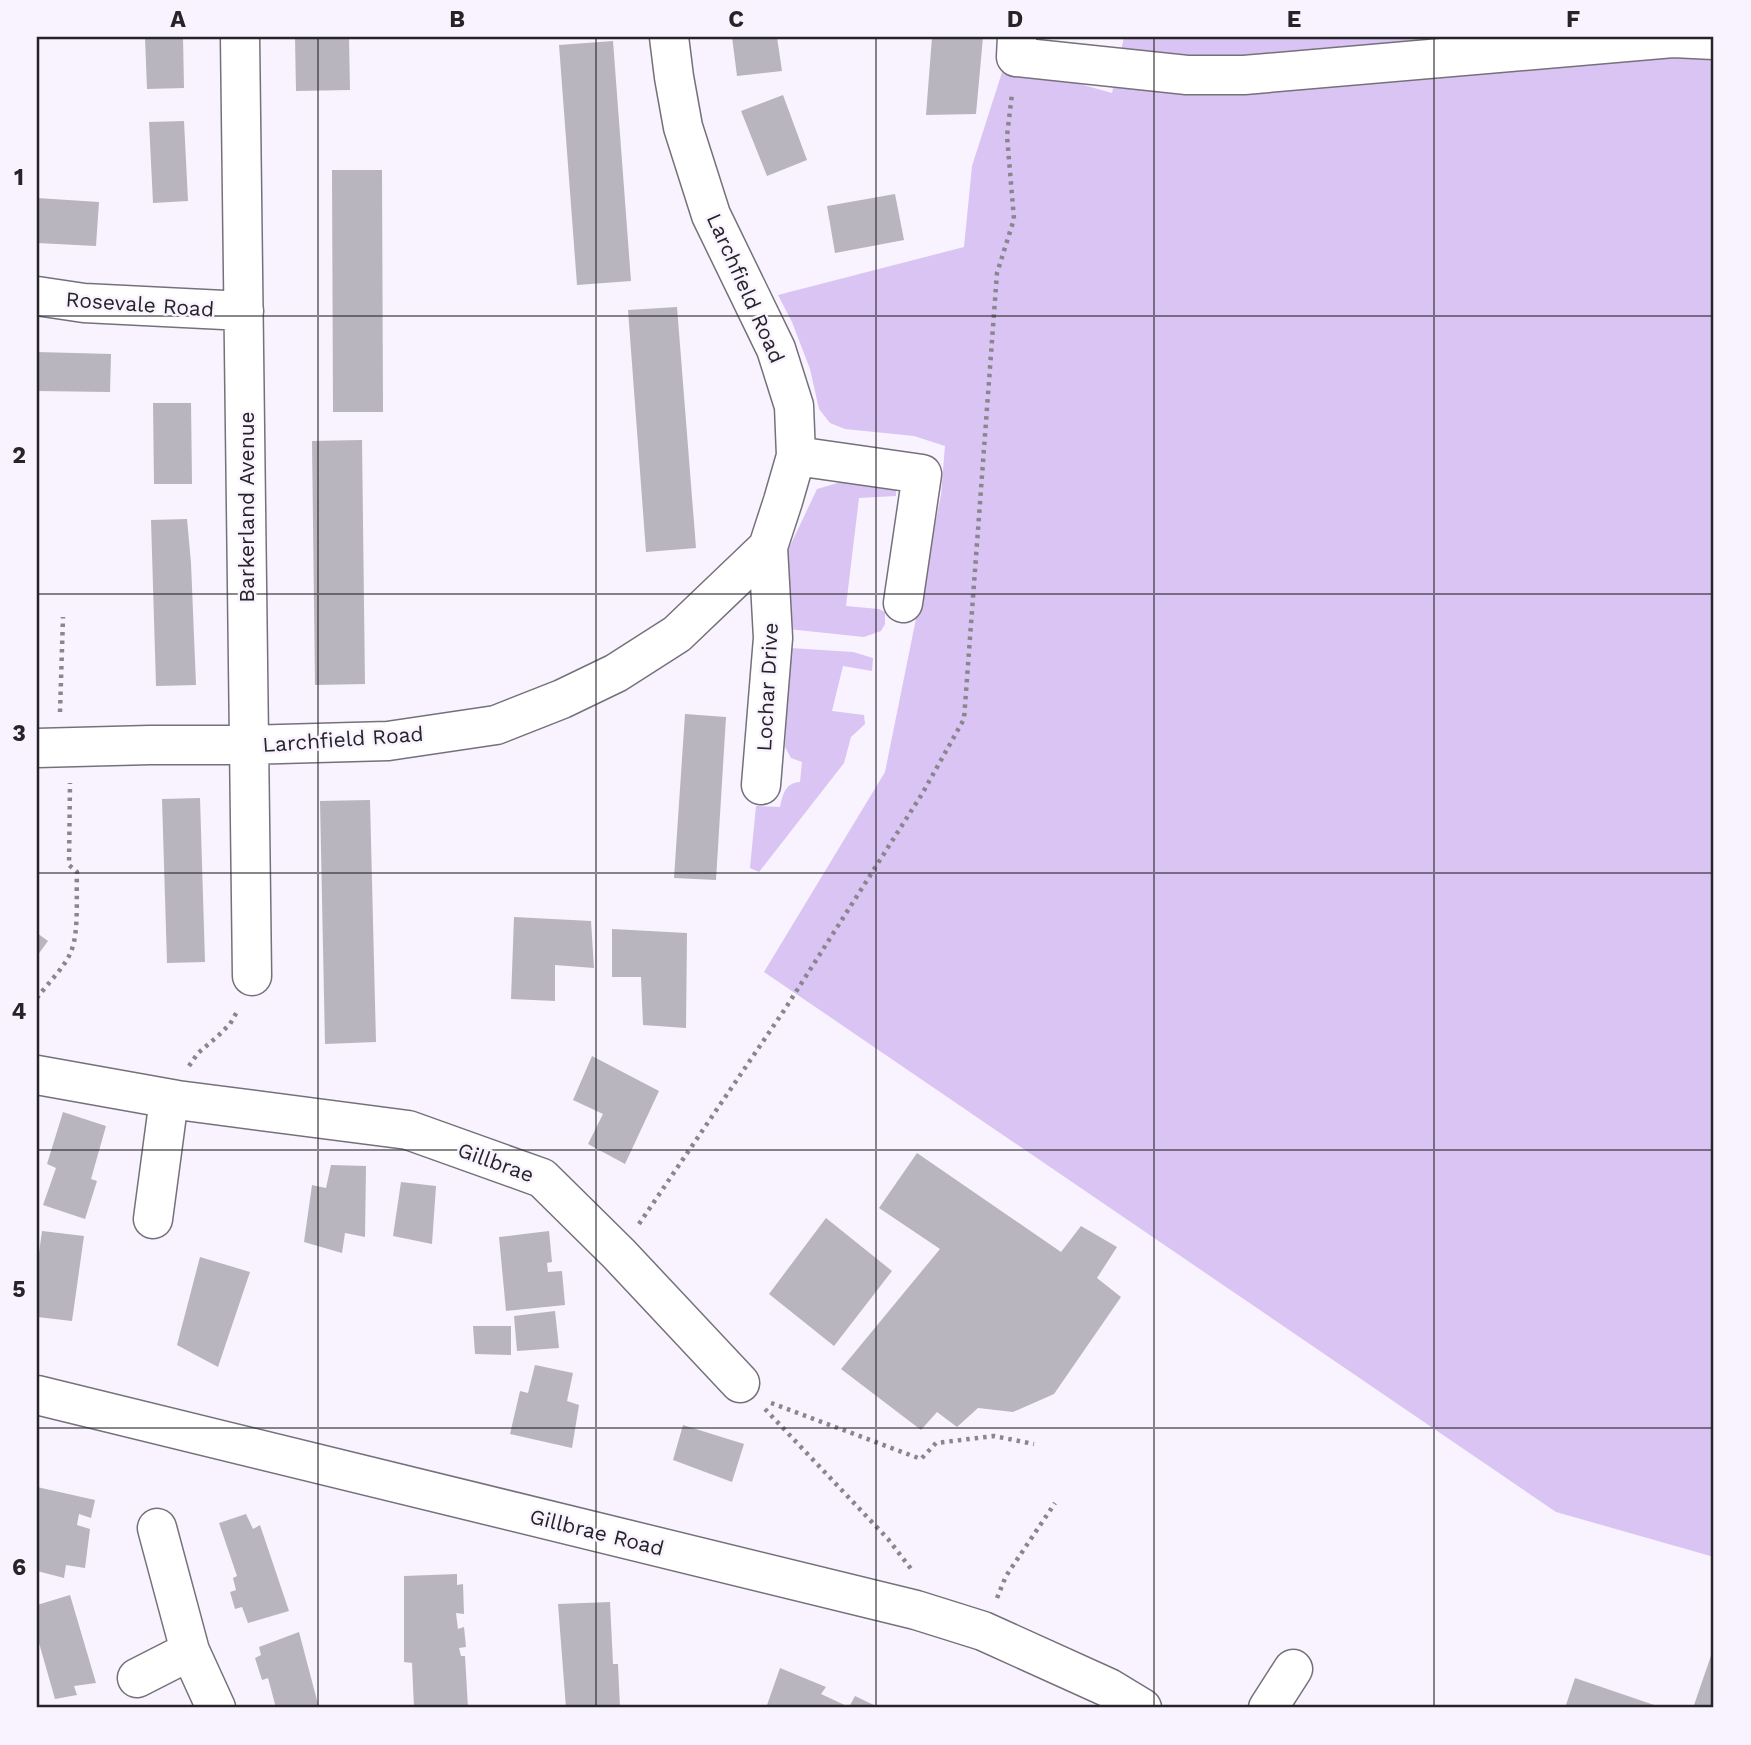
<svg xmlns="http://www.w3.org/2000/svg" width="1751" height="1745" font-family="'Work Sans',sans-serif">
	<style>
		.green { fill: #dac4f3 }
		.building { fill: #b9b5bf }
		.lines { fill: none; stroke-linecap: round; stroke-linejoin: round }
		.minor-casing { stroke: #75717a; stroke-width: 41 }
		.path { stroke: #89868d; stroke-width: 4.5; stroke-dasharray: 3.5 5; stroke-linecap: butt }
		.minor { stroke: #fff; stroke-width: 38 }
		.grid { fill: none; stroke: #262428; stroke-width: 2; stroke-opacity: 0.55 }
		.labels { text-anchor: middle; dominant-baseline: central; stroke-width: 5; stroke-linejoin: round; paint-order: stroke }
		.street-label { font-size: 21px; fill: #262428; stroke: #f8f3fe }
		.neatline { fill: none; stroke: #262428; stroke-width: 2.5 }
		.grid-label { font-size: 23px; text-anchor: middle; font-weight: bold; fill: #262428 }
	</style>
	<rect width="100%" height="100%" fill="#f8f3fe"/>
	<path class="green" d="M1124 37H1714V1557L1556 1512 764 972 885 772 941 495 945 446 914 436 845 429 830 423 819 409 810 369 792 322 778 295 964 247 972 166 1005 63 1112 93Z
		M841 482 896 485V496L859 498 846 606 879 609 885 612V624L881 631 864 637 788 629 781 565 817 489Z
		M790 648 853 652 873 658 872 671 843 666 832 711 864 715 865 724 851 737 844 763 759 872 750 868 756 806 780 807C783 794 785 783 800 782L802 762 791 758 785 747Z"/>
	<path class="building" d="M145 37H183L184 88 147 89Z
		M295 37H349L350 90 296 91Z
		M732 37H777L782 71 737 76Z
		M932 37H983L976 114 926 115Z
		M613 41 631 281 577 285 559 45Z
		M783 95 807 160 767 176 741 111Z
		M184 121 188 201 153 203 149 122Z
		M332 170H382L383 412H333Z
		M895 194 904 240 835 253 827 206Z
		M37 198 99 202 96 246 37 243Z
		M677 307 696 548 646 552 628 310Z
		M37 352 111 354 110 392 37 391Z
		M153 403H191L192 484H154Z
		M362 440 365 684 315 685 312 441Z
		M187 519 191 563 196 685 156 686 151 520Z
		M685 714 726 717 716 880 674 878Z
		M200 798 205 962 167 963 162 799Z
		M370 800 376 1042 325 1044 320 801Z
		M514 917 591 921 594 968 555 965V1001L511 999Z
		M612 929 687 933 686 1028 643 1025 641 977H612Z
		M37 933 48 941 37 956Z
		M592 1056 659 1091 625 1164 588 1144 603 1114 573 1100Z
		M63 1112 106 1126 91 1179 97 1181 85 1219 43 1205 56 1168 47 1164Z
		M917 1153 1061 1252 1081 1226 1117 1247 1097 1278 1121 1297 1054 1394 1013 1412 978 1408 957 1427 937 1412 921 1430 841 1369 940 1249 879 1208Z
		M331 1165 366 1166 365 1237 345 1233 342 1253 304 1242 312 1185 326 1188Z
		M401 1182 436 1186 432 1244 393 1236Z
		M826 1218 892 1271 834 1346 769 1294Z
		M42 1231 84 1236 72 1321 37 1317V1268Z
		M549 1231 552 1262 547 1263 548 1272 562 1271 565 1305 506 1311 499 1237Z
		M200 1257 250 1272 218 1367 177 1345Z
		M555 1311 559 1348 517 1351 514 1316Z
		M473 1326H511V1355L475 1354Z
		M535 1365 573 1373 567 1401 579 1405 572 1448 510 1434 520 1391 528 1393Z
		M683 1425 744 1444 732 1482 673 1460Z
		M37 1487 95 1500 91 1518 79 1514 77 1525 90 1529 85 1568 66 1565 64 1578 37 1571Z
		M246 1514 253 1529 260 1525 289 1611 248 1623 242 1607 235 1609 230 1592 236 1590 233 1578 237 1576 219 1523Z
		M457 1574V1585L463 1584 464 1614 456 1613 458 1629 464 1627 466 1647 459 1648 461 1656H465L468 1708H414L412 1663 404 1662V1576Z
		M70 1595 96 1683 74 1686 77 1695 55 1699 39 1643H37V1605Z
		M610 1602 613 1664H618L620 1708H566L558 1604Z
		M299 1632 319 1708H276L268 1678 262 1680 255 1658 261 1655 259 1647Z
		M1714 1647V1708H1693Z
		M780 1668 826 1687 821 1694 849 1707 855 1696 880 1708H766Z
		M1575 1678 1663 1708H1565Z"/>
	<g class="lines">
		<defs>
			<path id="minor" d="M240 37 252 976
				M1017 37 1016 57 1187 75H1244L1673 38 1714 40
				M37 296 84 303 244 311
				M796 456 922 474 903 603
				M37 748 150 745H248L388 741 496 725 562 699 616 673 677 634 768 547 783 501 796 456 794 406 776 349 711 215 683 127 674 77 669 37
				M761 785 773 638 768 547
				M37 1075 177 1100 408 1130 542 1178 619 1254 740 1383
				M153 1219 169 1099
				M37 1395 916 1610 983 1631 1109 1688 1142 1708
				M157 1528 190 1651 216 1708
				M137 1678 190 1651
				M1268 1708 1293 1669"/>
		</defs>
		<use href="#minor" class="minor-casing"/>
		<path class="path" d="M60 712 63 617
			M37 998C47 984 67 965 72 949 79 929 76 894 77 872L69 865 70 783
			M189 1066 198 1053 218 1036 230 1024 238 1010
			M639 1224 785 1009 922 794 964 719 997 273 1014 219 1007 136 1012 94
			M771 1403 921 1459 936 1443 994 1436 1034 1444
			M765 1409 888 1539 912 1570
			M997 1598 1006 1576 1055 1503"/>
		<use href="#minor" class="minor"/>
	</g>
	<path class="grid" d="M318 37V1708M596 37V1708M876 37V1708M1154 37V1708M1434 37V1708M37 316H1714M37 594H1714M37 873H1714M37 1150H1714M37 1428H1714"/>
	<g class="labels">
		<g class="street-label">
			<text transform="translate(746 288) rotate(66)">Larchfield Road</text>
			<text transform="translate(140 304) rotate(4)">Rosevale Road</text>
			<text transform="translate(246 507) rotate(-90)">Barkerland Avenue</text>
			<text transform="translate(767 687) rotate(-87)">Lochar Drive</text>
			<text transform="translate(343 739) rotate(-4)">Larchfield Road</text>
			<text transform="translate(496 1162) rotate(20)">Gillbrae</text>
			<text transform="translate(597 1532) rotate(14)">Gillbrae Road</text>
		</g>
	</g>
	<rect width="1751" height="1745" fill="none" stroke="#f8f3fe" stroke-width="77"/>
	<rect x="38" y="38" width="1674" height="1668" class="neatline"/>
	<g class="grid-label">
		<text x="178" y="27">A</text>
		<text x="457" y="27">B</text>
		<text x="736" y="27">C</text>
		<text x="1015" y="27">D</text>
		<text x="1294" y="27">E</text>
		<text x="1573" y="27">F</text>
		<text x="19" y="185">1</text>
		<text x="19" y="463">2</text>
		<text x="19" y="741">3</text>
		<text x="19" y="1019">4</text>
		<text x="19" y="1297">5</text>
		<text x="19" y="1575">6</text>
	</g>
</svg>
